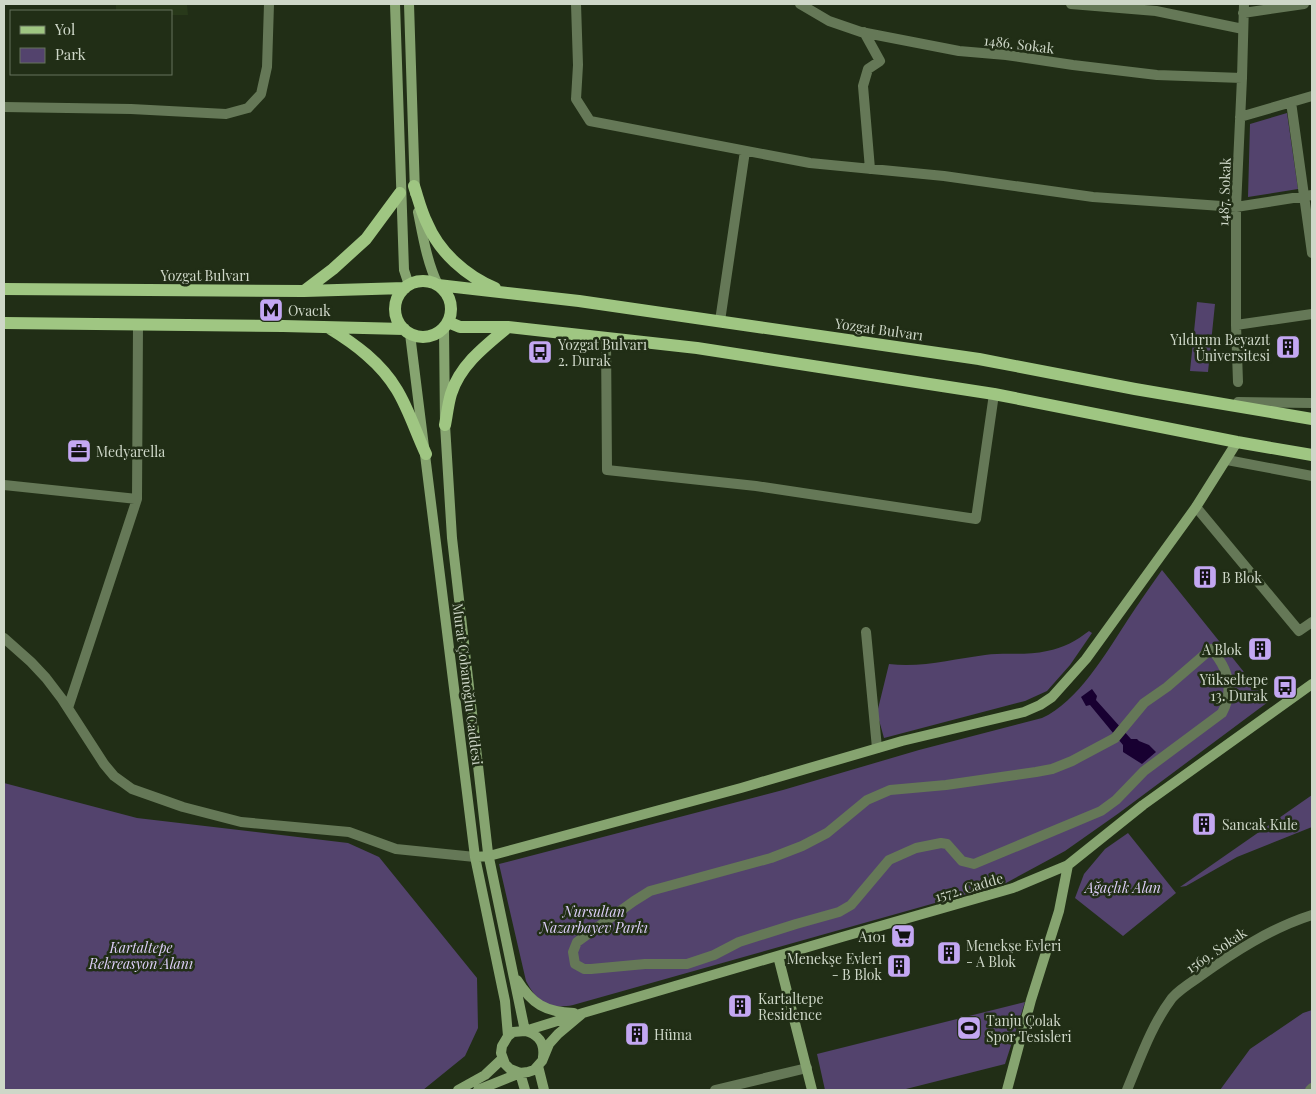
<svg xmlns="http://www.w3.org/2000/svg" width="1316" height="1094" font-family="'Playfair Display',serif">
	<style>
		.built { fill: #28391a }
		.green { fill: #53436d }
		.water { fill: #180031 }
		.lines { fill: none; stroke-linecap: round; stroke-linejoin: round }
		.street { stroke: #657857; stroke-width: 10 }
		.secondary { stroke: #86a470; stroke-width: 10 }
		.primary { stroke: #9fc682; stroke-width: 12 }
		.labels { text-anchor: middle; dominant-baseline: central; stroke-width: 5; stroke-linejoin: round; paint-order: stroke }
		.street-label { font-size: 14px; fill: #ced7c8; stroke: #212e16 }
		.poi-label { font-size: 14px; fill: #ced7c8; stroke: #212e16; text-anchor: start }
		.park-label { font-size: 14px; font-style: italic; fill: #ded0fa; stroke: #212e16 }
	</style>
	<rect width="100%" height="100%" fill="#212e16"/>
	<path class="built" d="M116 4H187L188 15H171V11H116Z"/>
	<path class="green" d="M1287 113 1298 189 1248 197 1250 124Z
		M1197 302 1215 304 1208 372 1190 371Z
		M1162 570 1268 702 1119 813 1065 851 1006 883 573 1005C549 1010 537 1002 526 981L499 864 783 790 919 750 1042 718C1078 702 1106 653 1127 621 1138 604 1150 587 1162 570Z
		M1089 631 1092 633 1070 665 1047 691 1025 701 884 738 877 713 889 664C922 668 953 659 985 655 1006 652 1027 656 1047 651 1063 648 1076 641 1089 631Z
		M4 783 137 818 348 843 379 857 477 978 478 1028 465 1056 423 1090H4Z
		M1312 795V827L1237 857 1186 886 1180 887Z
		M1128 833 1176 893 1123 936 1075 898 1084 874 1105 849Z
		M1025 1002 1005 1064 902 1090H825L817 1054Z
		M1312 1010V1084L1304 1090H1220L1250 1049 1303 1013Z"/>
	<path class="water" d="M1092 689 1097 696 1096 700 1131 739H1137L1139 741 1149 745 1156 752 1142 764 1123 752V745L1090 705 1086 706 1081 697Z"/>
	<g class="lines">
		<path class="street" d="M576 4 578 65 576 99 590 121 810 163 944 176 1093 197 1236 207 1312 195
			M800 4 829 21 861 32 959 51 1006 55 1073 65 1157 75 1242 78
			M1071 4 1156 11 1243 29
			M1243 13 1304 4
			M864 32 880 61 868 69 863 86 870 169
			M1291 102 1312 253
			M4 107 131 109 226 114 248 108 261 94 267 67 269 4
			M1240 117 1312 96
			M720 321 745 151
			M1236 325 1312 314
			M606 338 607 470 756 486 976 519 994 394
			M1238 382 1236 325V207L1242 78 1244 4
			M1238 402 1312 403
			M1227 460 1312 476
			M4 485 137 499
			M1196 507 1299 631 1312 622
			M866 632 877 748
			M4 638 31 662 46 678 62 699 104 764 114 776 132 789 183 807 241 822 349 832 396 849 475 857
			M1211 649C1228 668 1235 689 1222 713L1144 771 1116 800 1101 811 974 864 962 861 947 844 941 843 916 848 889 860 851 905 839 912 796 924 739 942 714 955 687 964H645L591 969H584L575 964 573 952 577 942 634 901 650 891 771 858 802 846 827 833 867 800 890 790 946 785 1036 772 1052 769 1072 761 1115 738 1144 703 1167 687Z
			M68 708 137 499 138 325
			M715 1090 807 1068
			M1127 1090C1140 1059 1151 1026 1172 998 1179 990 1190 983 1199 977 1234 952 1271 928 1312 915
			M1310 1090 1312 1088"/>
		<path class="secondary" d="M395 4 404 270 409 285
			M409 4 415 193
			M418 212C423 237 427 262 438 285
			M444 328 445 425 452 538 488 853 525 1031
			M410 334 475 857 505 1001 508 1036
			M475 857 489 856 741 788 902 741 1024 712 1040 705 1052 697 1086 659 1196 507 1237 442
			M778 956 812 1090
			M517 980C532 1004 545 1012 574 1013
			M583 1013 558 1034 549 1044 542 1061 534 1070 528 1072 520 1073 510 1069 505 1064 501 1053 502 1046 508 1036 513 1032 525 1031 583 1013 842 937 1013 888 1068 865 1143 805 1312 684
			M525 1031C538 1034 545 1043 543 1057
			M538 1066 544 1090
			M520 1073 525 1090
			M458 1090 485 1075 502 1059
			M478 1090 520 1073
			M1007 1090 1031 1000 1059 911 1068 865"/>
		<path class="primary" d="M414 186C418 198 421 211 427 223 439 252 466 276 495 288
			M395 309a28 28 0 1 1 56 0a28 28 0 1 1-56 0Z
			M438 285 579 301 979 359 1135 389 1312 419
			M4 289 304 291 405 288
			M304 291 333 269 366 239 400 193
			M448 322 460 327H508L697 348 994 394 1237 442 1312 455
			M4 323 283 326 404 329
			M329 328C355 344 381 363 397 390 409 410 416 433 426 454
			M445 425C447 415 448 404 451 394 460 365 485 346 508 327"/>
	</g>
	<defs>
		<symbol id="metro-square" viewBox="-11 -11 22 22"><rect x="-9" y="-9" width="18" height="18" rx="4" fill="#c3a7f2" stroke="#212e16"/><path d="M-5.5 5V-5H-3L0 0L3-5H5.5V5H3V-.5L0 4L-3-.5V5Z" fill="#111"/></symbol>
		<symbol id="building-square" viewBox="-11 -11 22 22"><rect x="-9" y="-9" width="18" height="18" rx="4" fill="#c3a7f2" stroke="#212e16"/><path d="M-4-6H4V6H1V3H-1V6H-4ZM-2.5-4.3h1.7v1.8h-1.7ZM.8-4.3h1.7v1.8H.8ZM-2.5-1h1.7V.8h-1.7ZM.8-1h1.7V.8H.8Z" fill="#111"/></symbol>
		<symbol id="bus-square" viewBox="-11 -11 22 22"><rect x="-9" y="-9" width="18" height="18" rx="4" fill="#c3a7f2" stroke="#212e16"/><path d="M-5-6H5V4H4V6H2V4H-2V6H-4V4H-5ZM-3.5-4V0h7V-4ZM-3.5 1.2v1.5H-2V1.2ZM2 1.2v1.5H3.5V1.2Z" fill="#111"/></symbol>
		<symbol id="office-square" viewBox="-11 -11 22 22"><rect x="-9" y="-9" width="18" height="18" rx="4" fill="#c3a7f2" stroke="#212e16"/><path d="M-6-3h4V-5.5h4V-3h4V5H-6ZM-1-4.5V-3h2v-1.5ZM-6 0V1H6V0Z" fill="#111"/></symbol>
		<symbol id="supermarket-square" viewBox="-11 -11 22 22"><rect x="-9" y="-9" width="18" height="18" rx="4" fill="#c3a7f2" stroke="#212e16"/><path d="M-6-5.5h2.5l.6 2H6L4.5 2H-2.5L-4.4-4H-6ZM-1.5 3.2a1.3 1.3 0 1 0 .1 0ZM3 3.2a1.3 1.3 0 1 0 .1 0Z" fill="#111"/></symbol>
		<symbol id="stadium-square" viewBox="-11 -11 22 22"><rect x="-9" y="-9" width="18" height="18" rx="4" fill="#c3a7f2" stroke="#212e16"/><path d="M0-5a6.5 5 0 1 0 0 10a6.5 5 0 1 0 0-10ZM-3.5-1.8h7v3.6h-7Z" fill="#111"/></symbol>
	</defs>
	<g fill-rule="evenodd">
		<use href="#metro-square" x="257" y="296" width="28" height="28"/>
		<use href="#building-square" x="1274" y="333" width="28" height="28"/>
		<use href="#bus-square" x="526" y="338" width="28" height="28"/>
		<use href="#office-square" x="65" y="437" width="28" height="28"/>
		<use href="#building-square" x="1191" y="563" width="28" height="28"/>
		<use href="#building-square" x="1246" y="635" width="28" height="28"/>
		<use href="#bus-square" x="1271" y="673" width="28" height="28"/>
		<use href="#building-square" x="1190" y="810" width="28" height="28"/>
		<use href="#supermarket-square" x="889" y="922" width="28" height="28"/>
		<use href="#building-square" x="935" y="939" width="28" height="28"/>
		<use href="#building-square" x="885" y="952" width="28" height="28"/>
		<use href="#building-square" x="726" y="992" width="28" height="28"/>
		<use href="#stadium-square" x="955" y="1014" width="28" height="28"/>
		<use href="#building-square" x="623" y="1020" width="28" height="28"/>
	</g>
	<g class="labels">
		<g class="street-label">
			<text transform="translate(1019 44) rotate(7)">1486. Sokak</text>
			<text transform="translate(1224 192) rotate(-88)">1487. Sokak</text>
			<text x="205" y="275">Yozgat Bulvarı</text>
			<text transform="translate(879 329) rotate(8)">Yozgat Bulvarı</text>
			<text transform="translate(468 684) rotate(83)">Murat Çobanoğlu Caddesi</text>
			<text transform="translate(969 887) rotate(-16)">1572. Cadde</text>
			<text transform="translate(1216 950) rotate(-34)">1569. Sokak</text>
		</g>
		<g class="poi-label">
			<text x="288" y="310">Ovacık</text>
			<text x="1270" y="339" text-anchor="end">Yıldırım Beyazıt<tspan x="1270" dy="16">Üniversitesi</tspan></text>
			<text x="558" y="344">Yozgat Bulvarı<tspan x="558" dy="16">2. Durak</tspan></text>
			<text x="96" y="451">Medyarella</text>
			<text x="1222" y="577">B Blok</text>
			<text x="1242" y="649" text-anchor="end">A Blok</text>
			<text x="1268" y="679" text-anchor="end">Yükseltepe<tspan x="1268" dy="16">13. Durak</tspan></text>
			<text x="1222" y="824">Sancak Kule</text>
			<text x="886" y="936" text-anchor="end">A101</text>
			<text x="966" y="945">Menekşe Evleri<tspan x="966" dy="16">- A Blok</tspan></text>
			<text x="882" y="958" text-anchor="end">Menekşe Evleri<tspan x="882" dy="16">- B Blok</tspan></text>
			<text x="758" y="998">Kartaltepe<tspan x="758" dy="16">Residence</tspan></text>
			<text x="986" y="1020">Tanju Çolak<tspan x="986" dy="16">Spor Tesisleri</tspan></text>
			<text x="654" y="1034">Hüma</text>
		</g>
		<g class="park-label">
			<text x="1123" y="887">Ağaçlık Alan</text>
			<text x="594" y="911">Nursultan<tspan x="594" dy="16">Nazarbayev Parkı</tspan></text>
			<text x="141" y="947">Kartaltepe<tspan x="141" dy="16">Rekreasyon Alanı</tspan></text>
		</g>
	</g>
	<rect width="1316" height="1094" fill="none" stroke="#ced7c8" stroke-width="10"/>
	<rect x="10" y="10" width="162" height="65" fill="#212e16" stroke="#66725d"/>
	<rect x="20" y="26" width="25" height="8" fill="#9fc682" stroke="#66725d"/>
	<text x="55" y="35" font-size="15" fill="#ced7c8">Yol</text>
	<rect x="20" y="48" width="25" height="15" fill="#53436d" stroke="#66725d"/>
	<text x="55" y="60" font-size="15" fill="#ced7c8">Park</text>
</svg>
